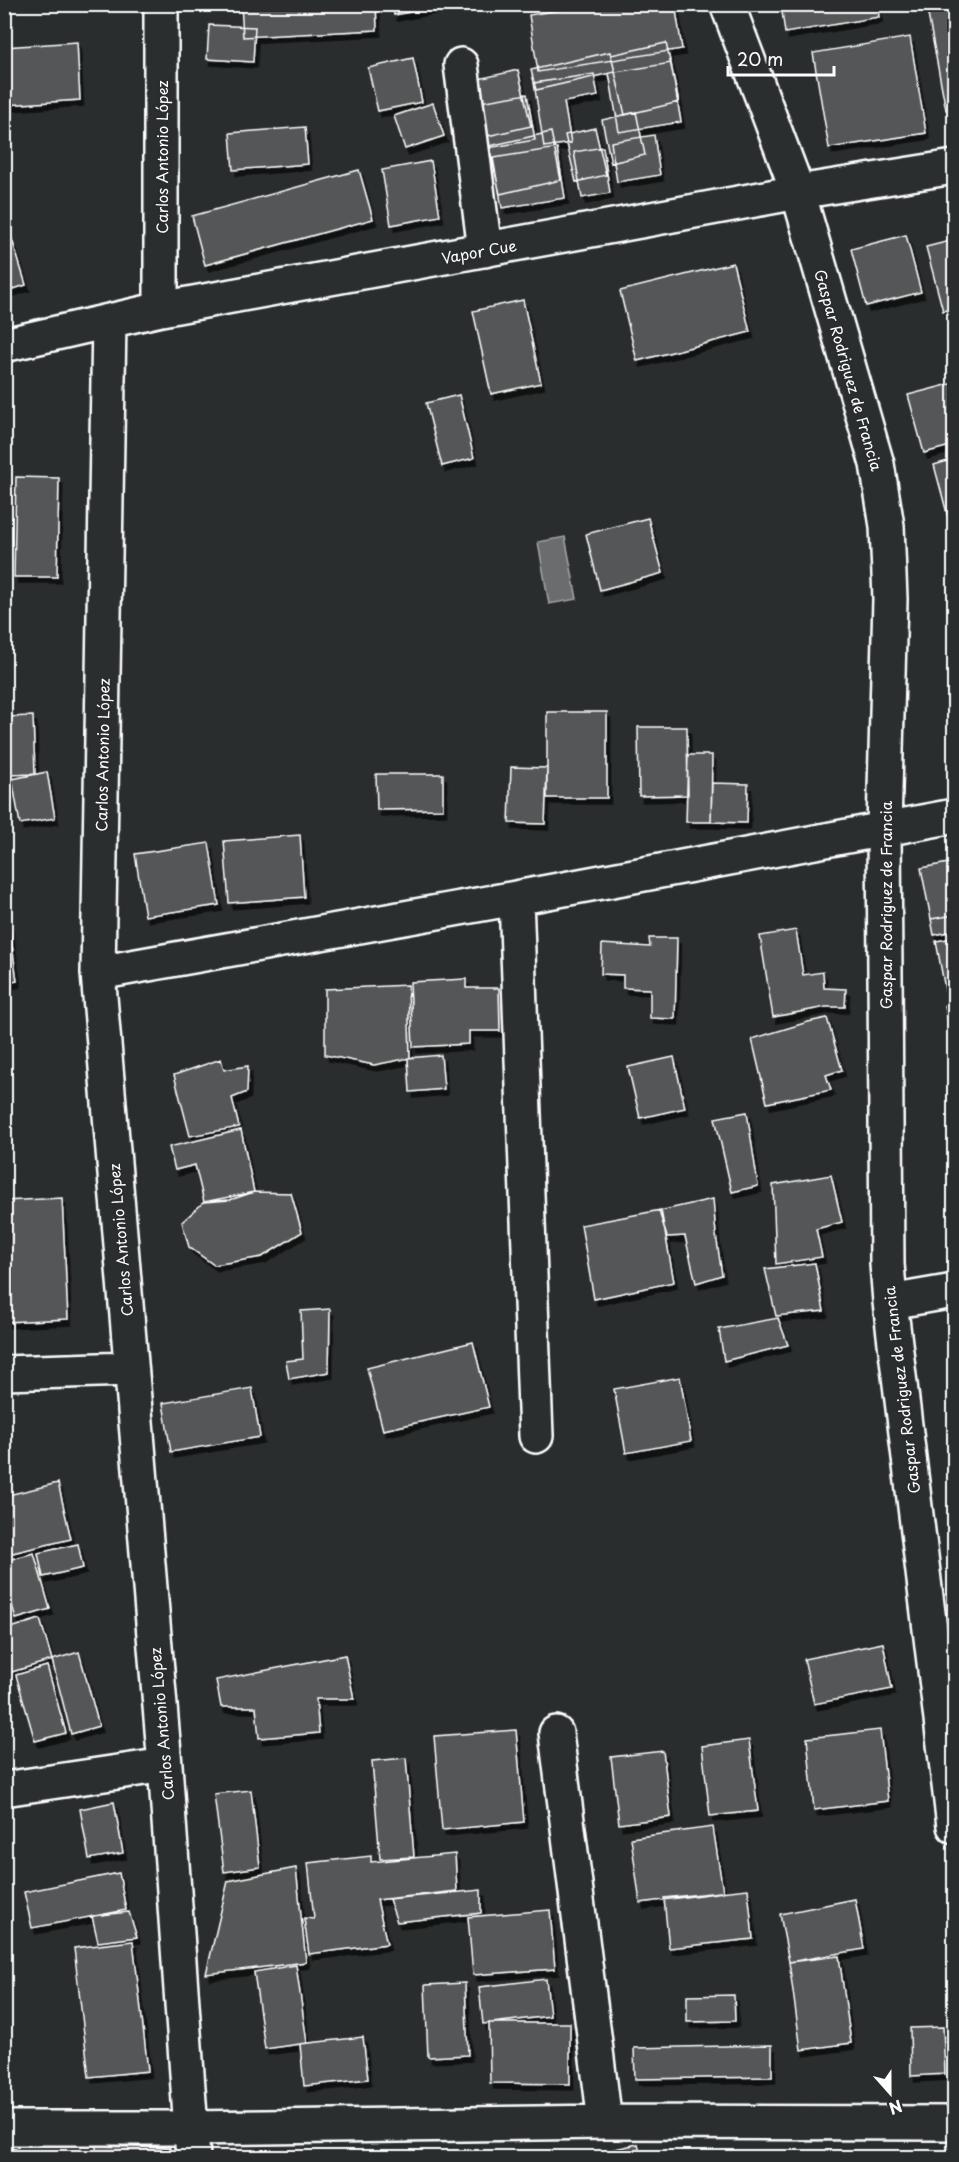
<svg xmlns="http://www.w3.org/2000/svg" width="959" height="2162" font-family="'Playpen Sans',sans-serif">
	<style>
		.water { fill: #6a6c6d; stroke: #a6a7a7; stroke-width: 1.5 }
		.building { fill: #555758; stroke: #fff; stroke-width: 1.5; filter: url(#shadow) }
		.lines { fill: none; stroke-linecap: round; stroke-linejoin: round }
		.street-casing { stroke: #fff; stroke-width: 38 }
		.street { stroke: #2a2d2e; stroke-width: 33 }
		.labels { text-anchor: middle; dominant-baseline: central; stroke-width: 4.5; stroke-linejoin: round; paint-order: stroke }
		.street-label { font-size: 15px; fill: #fff; stroke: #2a2d2e }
	</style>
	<defs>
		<filter id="shadow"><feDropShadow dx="3.5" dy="6" stdDeviation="0" flood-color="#0009"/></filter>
	</defs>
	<rect width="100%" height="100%" fill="#2a2d2e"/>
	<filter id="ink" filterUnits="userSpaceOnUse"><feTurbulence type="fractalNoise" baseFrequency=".0167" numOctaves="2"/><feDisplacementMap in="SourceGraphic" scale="12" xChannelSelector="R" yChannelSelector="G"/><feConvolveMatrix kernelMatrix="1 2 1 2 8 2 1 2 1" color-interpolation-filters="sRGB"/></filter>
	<g filter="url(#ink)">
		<path class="water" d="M565 537 577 599 549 604 538 542Z"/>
		<path class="building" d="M241 4H376L377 30 243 37Z
			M392 4H451L394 15Z
			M594 4H675L682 49 538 72 529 15Z
			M781 4H877L879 17 785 33Z
			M926 4H954V109L946 110Z
			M209 25 255 27 253 62 207 59Z
			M910 37 926 133 829 148 813 53Z
			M77 42 80 100 6 105 4 47Z
			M666 43 679 102 625 115 611 55Z
			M610 52 615 72 536 90 531 70Z
			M413 58 422 102 378 111 368 68Z
			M671 63 681 122 619 132 609 73Z
			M518 70 531 126 483 137 470 81Z
			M594 74 598 96 564 102 571 143 544 147 534 83Z
			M527 94 535 140 488 148 480 102Z
			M433 103 444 136 405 149 394 116Z
			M636 112 645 155 611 163 602 120Z
			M305 127 308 164 233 170 230 133Z
			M595 128 606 175 576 182 565 135Z
			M551 132 561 180 500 194 489 146Z
			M654 135 660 175 617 182 611 142Z
			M603 147 610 193 582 198 574 152Z
			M557 148 565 198 502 208 493 158Z
			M431 161 440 216 391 225 382 170Z
			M359 170 373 219 205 265 192 216Z
			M906 235 921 292 866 306 851 249Z
			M11 236 26 285 4 292V238Z
			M954 240V308L943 311 926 247Z
			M733 263 750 332 637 361 620 291Z
			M523 300 541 383 491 394 473 311Z
			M954 383V445L924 453 908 395Z
			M459 395 474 458 442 466 426 403Z
			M954 459V516L948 517 934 465Z
			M16 477 59 478 57 577H14Z
			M648 518 663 573 600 590 586 534Z
			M547 712H607V798H547Z
			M33 716 35 774 4 775V717Z
			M638 727H687L688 795 639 796Z
			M688 755H712L711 822H686Z
			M511 767 547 768 545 824 509 823Z
			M47 772 55 818 20 824 12 779Z
			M376 774H443V809L377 810Z
			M712 783 748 784 747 823 711 822Z
			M300 835 304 897 229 903 224 841Z
			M209 843 219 905 145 916 135 854Z
			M954 862V915L931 919 921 868Z
			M4 887 17 981 4 983Z
			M954 915V931L934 935 931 919Z
			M796 930 803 975 823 972 824 988 846 989 845 1007H826L773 1017 760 936Z
			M649 938H677L675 1019 650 1018V989L623 988V975L601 974 602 944 650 947Z
			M954 938V999L947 1000 936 941Z
			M466 979V988H499L500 1031H469V1044L413 1047 410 982Z
			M408 985 410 1058 374 1065 325 1055V989Z
			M954 1004V1060L945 1005Z
			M827 1018 842 1070 826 1075 831 1090 767 1103 752 1039 808 1022Z
			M441 1055 444 1089 410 1092 408 1058Z
			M674 1057 685 1108 640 1118 628 1067Z
			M221 1059 224 1070 248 1066 247 1092 232 1098 239 1127 190 1136 174 1075Z
			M747 1112 758 1186 732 1192 715 1118Z
			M241 1130 254 1192 204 1202 195 1165 175 1170 169 1147Z
			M831 1175 842 1222 816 1229 822 1257 776 1264 773 1185Z
			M254 1192 291 1193 302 1232 262 1257 214 1265 189 1247 182 1222 204 1202 230 1200Z
			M62 1198 68 1319 4 1322V1201Z
			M713 1199 716 1235 722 1275 696 1283 685 1236 667 1237 659 1211Z
			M661 1210 674 1282 594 1299 581 1225Z
			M815 1263 824 1311 776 1316 765 1269Z
			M330 1309 329 1372 289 1379 286 1361 303 1359 301 1311Z
			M778 1318 788 1345 724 1361 719 1329Z
			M473 1342 489 1407 383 1430 367 1368Z
			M680 1377 691 1441 626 1453 614 1389Z
			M252 1388 260 1437 171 1452 163 1403Z
			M58 1483 71 1539 4 1555V1496Z
			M78 1544 83 1568 43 1577 38 1553Z
			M34 1553 50 1609 16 1619 4 1577V1561Z
			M40 1619 52 1660 5 1674 4 1630Z
			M883 1643 892 1689 814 1704 804 1659Z
			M79 1652 99 1726 71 1734 52 1660Z
			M345 1655 354 1699H316L319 1733 259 1738 256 1707H221L216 1680Z
			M47 1666 66 1733 35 1741 16 1675Z
			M516 1730 524 1822 442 1830 434 1736Z
			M880 1730 888 1801 814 1810 807 1738Z
			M749 1740 758 1811 710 1816 702 1746Z
			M663 1751 671 1817 619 1824 611 1757Z
			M406 1758 414 1857 380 1859 372 1761Z
			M251 1790 260 1867 224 1872 214 1794Z
			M114 1802 123 1853 89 1859 80 1809Z
			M713 1827 723 1892 640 1903 631 1838Z
			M455 1854 457 1891 377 1900 387 1944 309 1954 304 1918 314 1919 308 1863 371 1856V1862Z
			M296 1868 306 1962 206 1974 228 1881Z
			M119 1873 126 1910 32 1928 24 1892Z
			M748 1889 753 1939 669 1948 664 1898Z
			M481 1890V1913L397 1922 389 1899Z
			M855 1899 864 1949 789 1962 780 1914Z
			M550 1910 555 1969 473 1975 468 1917Z
			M129 1912 137 1937 98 1942 92 1916Z
			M133 1941 148 2071 89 2077 74 1948Z
			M839 1956 851 2043 801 2050 789 1962Z
			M296 1965 307 2043 265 2049 254 1972Z
			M546 1979 550 2016 483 2024 479 1987Z
			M465 1983 468 2055 428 2057 425 1985Z
			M734 1995 735 2021 687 2022V1996Z
			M489 2023H570V2084L490 2083Z
			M943 2027 945 2074 911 2076 910 2028Z
			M363 2037 368 2079 304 2086 300 2044Z
			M772 2045V2077L635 2079 634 2048Z
			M638 2144 641 2158H578V2157Z
			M96 2146 170 2148 169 2158H96Z
			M4 2148 16 2149 15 2158H4Z
			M730 2154V2158H694V2157Z"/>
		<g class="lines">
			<defs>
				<path id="street" d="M161 4V309
					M727 4 798 192 877 464 887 526 890 599 884 828 887 1264 890 1302 954 1826
					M461 65 485 250
					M109 321 98 973 165 1765 193 2158
					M4 345 161 309 798 192 954 167
					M516 898 536 1436
					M98 973 516 898 954 816
					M890 1302 954 1291
					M4 1373 130 1369
					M556 1733 605 2122
					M4 1789 165 1765
					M4 2128H190L605 2122 954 2123"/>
			</defs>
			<use href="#street" class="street-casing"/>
			<use href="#street" class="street"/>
		</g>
	</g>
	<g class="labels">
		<g class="street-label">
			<text transform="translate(161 157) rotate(-90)">Carlos Antonio López</text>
			<text transform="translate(479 251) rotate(-10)">Vapor Cue</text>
			<text transform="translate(849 370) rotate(74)">Gaspar Rodriguez de Francia</text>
			<text transform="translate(102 755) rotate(-89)">Carlos Antonio López</text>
			<text transform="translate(885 905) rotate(-90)">Gaspar Rodriguez de Francia</text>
			<text transform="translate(120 1240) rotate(-95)">Carlos Antonio López</text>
			<text transform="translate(901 1390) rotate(-97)">Gaspar Rodriguez de Francia</text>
			<text transform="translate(161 1724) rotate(-95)">Carlos Antonio López</text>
		</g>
	</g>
	<rect width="959" height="2162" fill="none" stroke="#2a2d2e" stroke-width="24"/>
	<rect x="12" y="12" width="935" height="2138" fill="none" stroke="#fff" stroke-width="2" filter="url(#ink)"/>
	<g transform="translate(890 2093) rotate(159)" stroke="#2a2d2e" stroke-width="4.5" paint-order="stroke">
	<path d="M0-4.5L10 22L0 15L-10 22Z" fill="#ffffff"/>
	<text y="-9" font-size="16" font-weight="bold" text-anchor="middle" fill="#ffffff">N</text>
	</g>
	<path d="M728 66v9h106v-9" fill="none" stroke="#ffffff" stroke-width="3"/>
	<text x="737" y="66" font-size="18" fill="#ffffff" stroke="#2a2d2e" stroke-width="4.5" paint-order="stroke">20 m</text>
</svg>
